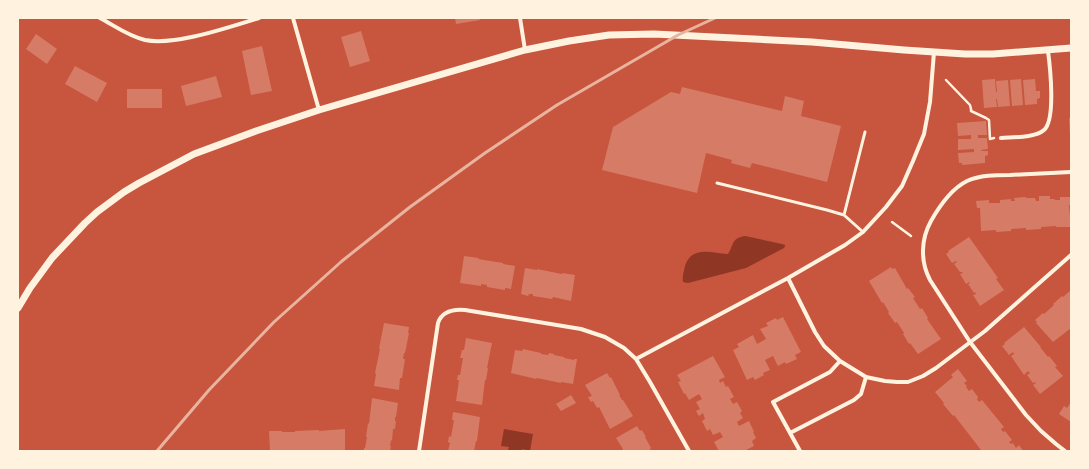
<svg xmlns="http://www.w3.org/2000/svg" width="1089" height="469" font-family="'IBM Plex Sans',sans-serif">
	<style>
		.water { fill: #8f3625 }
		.building { fill: #d67c66 }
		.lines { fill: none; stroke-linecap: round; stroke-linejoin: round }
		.path { stroke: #fff3e0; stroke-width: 2.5 }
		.service { stroke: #fff3e0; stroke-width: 3 }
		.minor { stroke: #fff3e0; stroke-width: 4 }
		.tertiary { stroke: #fff3e0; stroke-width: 7 }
		.rail { stroke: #e9b49f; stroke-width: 3 }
	</style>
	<rect width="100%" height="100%" fill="#c8553d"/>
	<path class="water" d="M745 236 782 244 785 245V246L784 248 746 268 688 283 683 282C682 276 684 272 685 266 692 245 711 253 728 254 734 245 731 238 745 236Z
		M504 429 533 434 530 451 522 449V451L508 450 509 447 501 446Z"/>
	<path class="building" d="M455 18H479L480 20 456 24Z
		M361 31 370 61 350 67 341 37Z
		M36 34 57 49 47 64 26 49Z
		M262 46 272 91 251 95 242 51Z
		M75 66 107 83 97 102 65 84Z
		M216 76 222 97 186 106 181 86Z
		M995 79 996 92H997L996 81 1008 80 1010 106 998 107 997 99H996L997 107 984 108 982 80Z
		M1021 79 1023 105 1012 106 1010 80Z
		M1035 79 1036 91H1040V98L1037 99V104L1025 105 1023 80Z
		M682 87 782 111 785 96 804 101 801 116 841 126 827 182 752 163 750 168 731 163 732 160 706 153 697 193 602 170 613 127 671 92 680 94Z
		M127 89H162V108H127Z
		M1069 118H1071V136H1070Z
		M986 121 987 135H978V138H987L988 149 981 150 982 151H988V155L985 156V163L962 165V163H959L958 153 974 152V149L958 150V139H971V135L958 136 957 123Z
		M1039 196H1050V199H1054L1055 200H1060V197H1071V205H1069L1071 227H1056V226L1041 227V229L1026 230V228L1011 229V231L996 232V230L981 231 980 208H977L976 201 989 200V203H1000V200L1011 199V201H1015L1014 198 1026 197V198H1035L1036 201H1039Z
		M969 237 998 278 996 279 1004 290 980 306 973 295 976 294 975 292 974 293 968 284 970 283 969 282 966 284 960 274 963 273 962 272H960L954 264 957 262 956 261 952 263 946 254 949 252 948 251Z
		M464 256 479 258 478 259 503 263V264L515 266 511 289 505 288V290L487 287V285L481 284V286L460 283Z
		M891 267 892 269 895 268 907 289 908 288 915 297 913 298 920 309 922 308 928 318 927 319 941 339 918 354 910 343 909 344 903 334 904 333 897 322 895 323 888 313 889 312 883 302 882 303 869 281Z
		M525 268 537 270V269L562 274V273L575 275 571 301 553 297 552 299 533 296V294H529L528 296 521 294Z
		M1071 290V328L1053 342 1036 323 1037 322 1035 320 1043 313 1044 314 1054 305 1053 304 1062 296 1063 297Z
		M783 317 801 352 795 355 797 359 786 364 785 362 778 366 773 356 765 360 770 370 763 373 764 375 755 380 753 377 747 380 733 350 739 347 737 344 753 335 757 344 766 339 760 329 768 326 766 323 776 318 777 320Z
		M384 323 409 327 408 333H409L405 353H404L403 359H405L402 378H400L399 390 374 386 376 374 375 373 380 349H379Z
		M1024 327 1041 347H1040L1048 357 1049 356 1057 366 1055 367 1063 376 1040 394 1033 385 1036 383 1035 382 1033 383 1027 375 1030 373 1028 371 1024 375 1011 356 1014 354 1013 352 1009 355 1002 346 1005 344 1004 343Z
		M466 338 492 343 487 368H488L486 380H485L482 405 456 401 459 380H457L458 375H460L463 358H460L462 350H464Z
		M523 349 541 353V354L548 355 549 353 554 354V355L564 357V358L574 360V359H577L573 384 561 382V383L537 378 536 379 511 373 515 350 522 351Z
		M713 356 725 377 719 380 720 383 723 381 726 387 728 386 734 397 730 399 733 404 737 402 742 411 740 413 743 418 737 422 739 426 749 421 754 432H753L756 438 752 441 754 446 744 451H721L720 450 719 451 714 442 723 437 720 432 713 435 710 429 707 431 702 421 705 419 703 413 699 416 696 411 700 409 696 402 702 399 699 394 689 400 685 393 684 394 678 382 681 381 677 375Z
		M958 369 967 381 964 383 967 386 966 387 969 391 972 389 978 397 977 399 979 402 982 400 1004 427 1001 429 1003 432 1005 431 1012 440 1009 442 1011 444 1013 443 1016 448 1019 445 1023 451H980L981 450 954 415 953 416 943 404 944 403 935 392 953 377 951 375Z
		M607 373 610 378 611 377 620 395H619L622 400H623L633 416 610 429 599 407 597 408 593 401 591 402 588 397 592 396 585 385Z
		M571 395 576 403 561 411 556 404Z
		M372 398 398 403 396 417H395V421H396L395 429H393L392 441 391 440 390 446H391L390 451H364V448H365L367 437H366L368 423 369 424Z
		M1071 402V422L1059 414 1064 406 1067 408Z
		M453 412 480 417 477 441H476L474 451H448L450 443 448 442 449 436 451 437 454 420H452Z
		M637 426 640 431 642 430 646 437H645L651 448 650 449 651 451H622V450L623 449 616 438Z
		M345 429V451H270L269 431H282V432H295V431L319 430V431Z"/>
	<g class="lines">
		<path class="path" d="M946 80 970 105 971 109V111L986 118 989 120 990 139 994 138
			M892 222 911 236"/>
		<path class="service" d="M717 183 827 210 844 215 863 232
			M844 215 865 132"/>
		<path class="minor" d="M100 18C115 26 128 36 145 40 175 46 229 27 259 18
			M293 18 319 110
			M520 18 525 50
			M1001 138C1013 137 1035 138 1044 130 1056 120 1050 66 1048 51
			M788 278 815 332 824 346 840 361 866 377 885 381 897 382H908L923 376 936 368 985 331 1071 255
			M636 359 788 278 845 245 863 232 886 207 902 186 913 161 924 134 930 102 934 52
			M790 433 854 400 861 394 866 377
			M419 451 438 323C442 311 453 309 465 310L581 329 605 337 624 348 636 359 650 382 689 451
			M800 451 773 402 830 372 840 361
			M1065 451 1056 444 1041 431 1026 415 970 342 930 280C920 261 921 239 931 221 940 205 951 189 967 181 980 175 996 175 1010 175 1030 174 1051 173 1071 172"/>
		<path class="tertiary" d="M18 308 30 288 52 258 85 223 97 212 124 192 139 183 194 154 256 131 319 110 525 50 569 41 609 35 654 34 812 42 904 50 965 54H993L1071 48"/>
		<path class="rail" d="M157 451 209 390 274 322 342 261 410 207 485 153 557 105 678 35 715 18"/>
	</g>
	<rect width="1089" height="469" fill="none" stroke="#fff3e0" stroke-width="38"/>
</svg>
